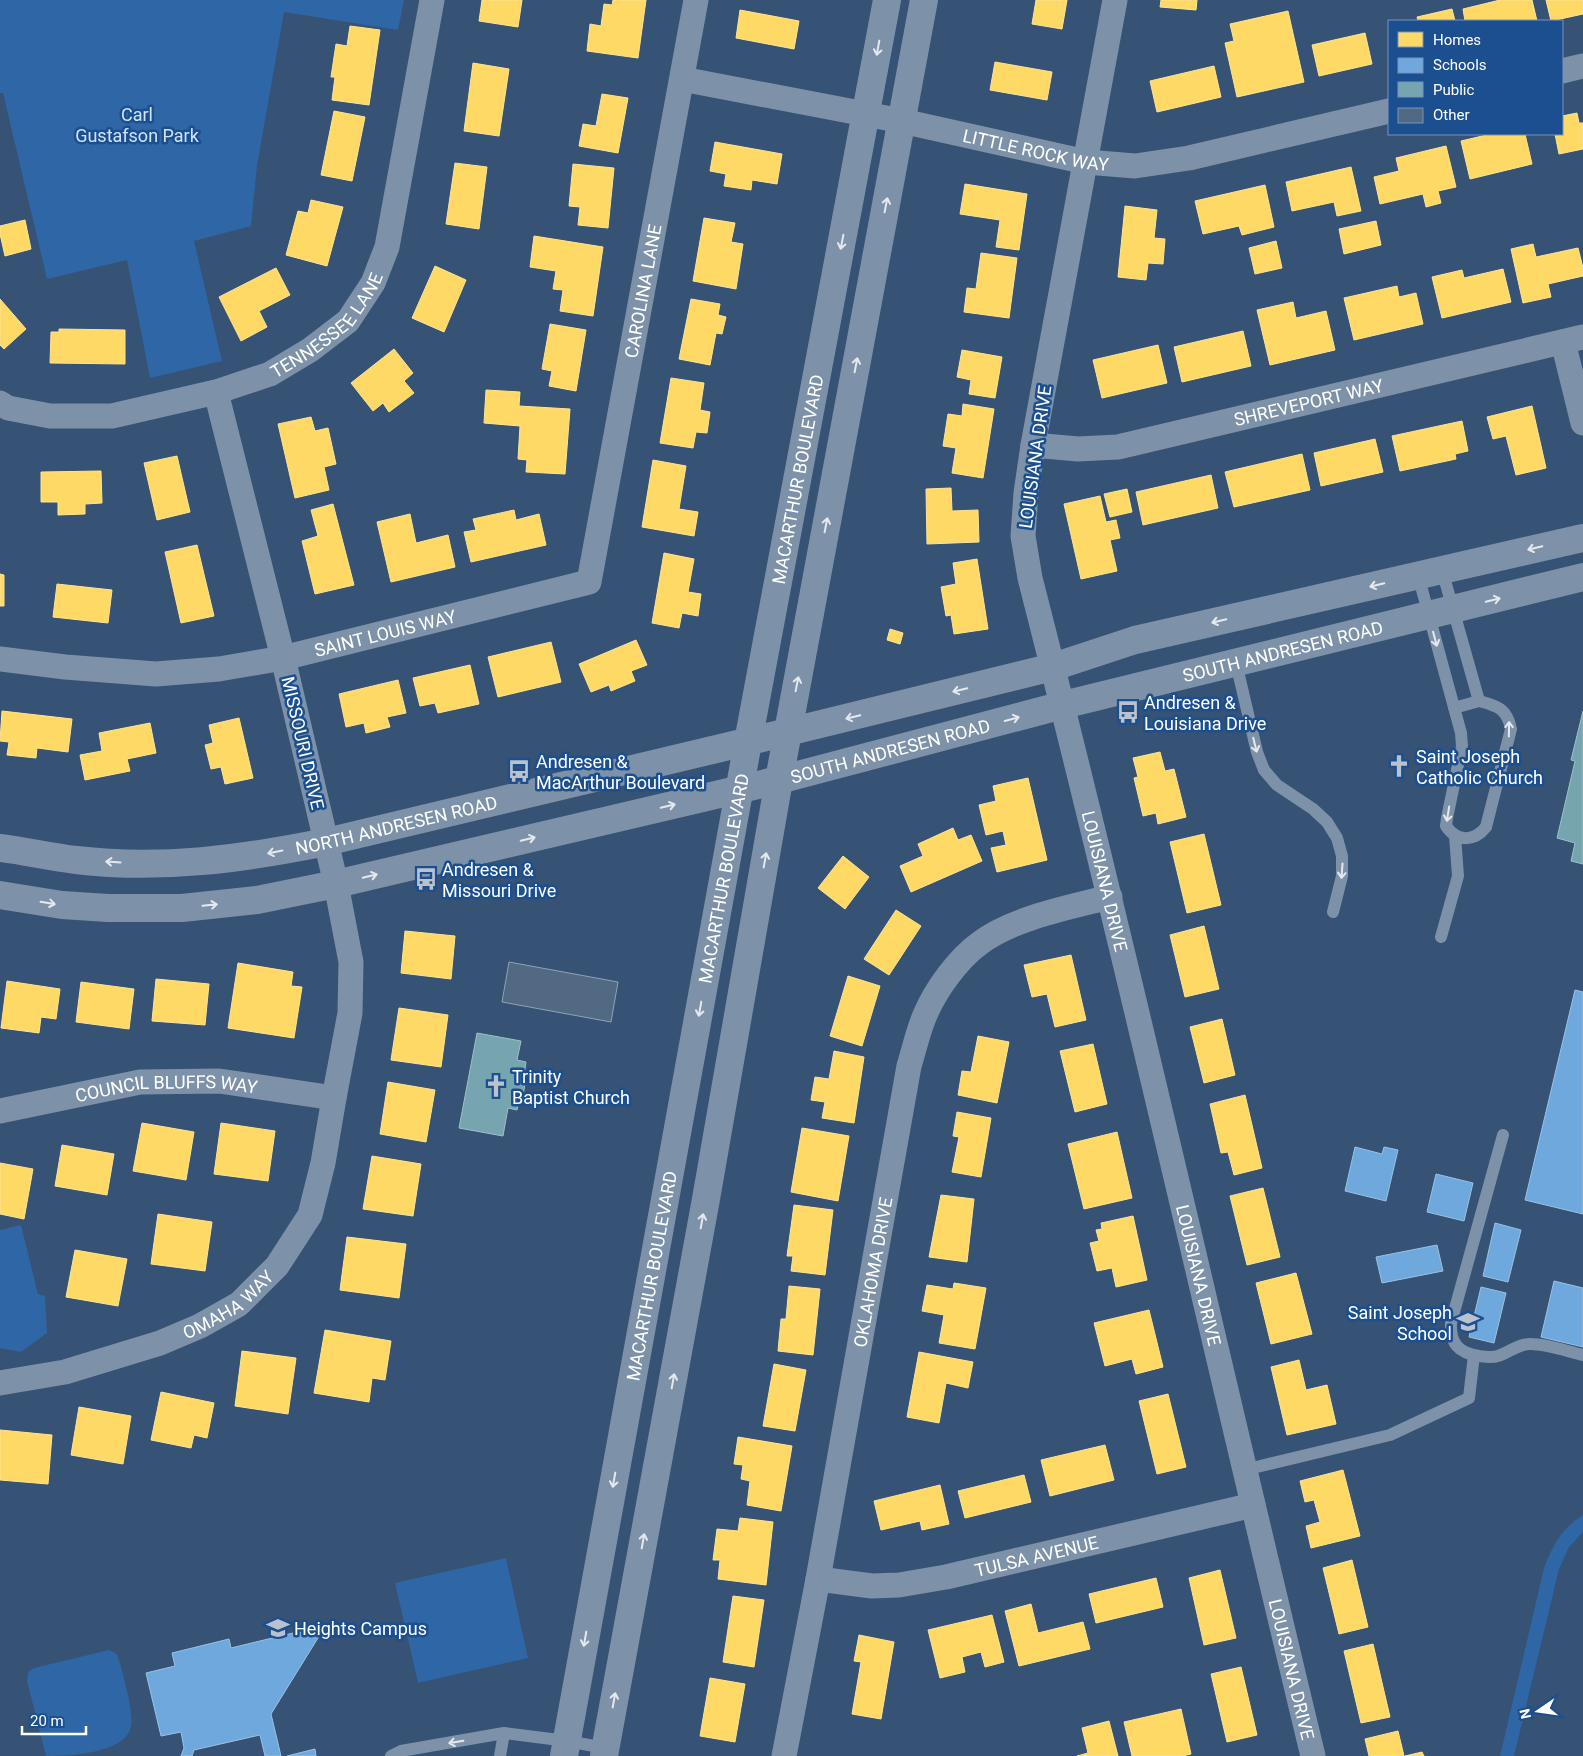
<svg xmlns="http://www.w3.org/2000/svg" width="1583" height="1756" font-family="Roboto,sans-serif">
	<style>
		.green { fill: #2f66a5 }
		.homes { fill: #ffd966; stroke: #ffe494 }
		.schools { fill: #6fa8dc; stroke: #9ac2e6 }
		.public { fill: #76a5af; stroke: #9fc0c7 }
		.building { fill: #526984; stroke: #92a2b6 }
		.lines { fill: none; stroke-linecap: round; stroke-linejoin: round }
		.service { stroke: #7d92a8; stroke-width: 12 }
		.minor { stroke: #7d92a8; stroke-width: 25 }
		.tertiary { stroke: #7d92a8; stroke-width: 28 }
		.oneway { stroke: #e5e9ee }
		.labels { text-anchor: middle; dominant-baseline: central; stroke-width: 5; stroke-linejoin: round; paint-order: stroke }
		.park-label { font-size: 18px; fill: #cfe3fa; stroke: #1b4f8f }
		.street-label { font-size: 18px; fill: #fff; stroke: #1b4f8f }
		.poi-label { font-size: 18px; fill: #fff; stroke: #1b4f8f; text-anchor: start }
	</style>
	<rect width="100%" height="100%" fill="#365274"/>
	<path class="green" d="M0 0H404L398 30 284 12 257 166 251 226 194 241 222 361 150 378 127 260 47 279 3 93H0Z
		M21 1225 38 1294 45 1296 47 1333 21 1352 0 1348V1230Z
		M1583 1515V1532L1569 1547 1559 1569 1514 1756H1500L1544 1568C1553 1545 1561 1529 1583 1515Z
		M506 1558 528 1658 418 1683 395 1583Z
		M109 1650 117 1654C122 1669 134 1712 131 1726 126 1754 68 1756 46 1756L27 1681 28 1672 34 1668Z"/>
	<path class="homes" d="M482 0H522L518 27 479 21Z
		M613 0H646L638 58 587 51 590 24 601 26 604 4 612 5Z
		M1036 0H1067L1062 29 1032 24Z
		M1161 0H1197L1196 10 1160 7Z
		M1500 0H1532L1537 21H1465L1463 9Z
		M1546 0H1583V14L1551 21Z
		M1452 9 1455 21H1418L1417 17Z
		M740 10 799 21 794 49 736 38Z
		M1288 11 1304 82 1237 97 1225 43 1234 41 1230 24Z
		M350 26 380 30 369 105 332 100 335 77H331L336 44 347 46Z
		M1365 33 1372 64 1319 76 1312 45Z
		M995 62 1052 72 1047 100 990 90Z
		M473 63 509 69 499 136 464 131Z
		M1214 66 1221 97 1157 112 1150 81Z
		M602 94 628 98 618 153 579 146 583 124 596 126Z
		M334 111 365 117 352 181 321 175Z
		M1577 113 1579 123H1583V149L1559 154 1555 134H1562V116Z
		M1491 134H1525L1532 164 1470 179 1461 141Z
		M715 142 782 154 777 184 752 180 751 190 724 186 726 174 710 171Z
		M1446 146 1456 187 1438 191 1441 203 1426 207 1423 194 1380 204 1374 177 1399 171 1396 158Z
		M455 163 487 167 479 229 446 224Z
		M573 164 614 168 608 228 578 225 580 207 569 206Z
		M1351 167 1361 211 1337 216 1334 202 1292 211 1286 182Z
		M965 184 1027 194 1019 250 996 247 1000 220 960 214Z
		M1265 185 1274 227 1242 235 1239 226 1203 234 1195 201Z
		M311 200 343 207 327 266 286 255 298 211 308 213Z
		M1125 206 1157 210 1154 238 1165 239 1163 264 1148 263 1146 280 1118 277Z
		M704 218 735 223 731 242 743 244 736 289 693 281Z
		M25 220 31 249 5 256 0 234V226Z
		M1376 221 1381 245 1344 254 1339 229Z
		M534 236 603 247 593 316 560 311 563 290 553 289 556 271 530 267Z
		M1276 241 1282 268 1255 274 1249 248Z
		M1533 244 1536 257 1578 248 1583 268V276L1548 284 1551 297 1523 303 1511 249Z
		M981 253 1017 258 1009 318 964 312 967 288 976 289Z
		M435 266 466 280 444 332 412 318Z
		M276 268 290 295 259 311 267 327 241 341 219 297Z
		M1503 269 1511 302 1442 318 1432 277 1462 270 1464 278Z
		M1397 286 1399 297 1416 293 1423 324 1354 340 1344 298Z
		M0 299 26 329 4 349 0 345Z
		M691 299 720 304 718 315 726 317 722 334 716 333 710 365 679 359Z
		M1293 302 1296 318 1326 311 1335 350 1270 365 1257 310Z
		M550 324 586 330 576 391 549 386 552 371 542 369Z
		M59 329 125 330V364L50 363 51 332H59Z
		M1243 331 1251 366 1182 382 1174 347Z
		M1158 345 1167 383 1102 398 1093 360Z
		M394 349 413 373 404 381 414 393 389 412 383 403 373 411 351 383Z
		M962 350 1002 357 995 398 969 394 971 380 957 377Z
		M671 378 704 383 700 410 710 412 707 433 696 432 693 448 660 443Z
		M486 390 520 392 519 406 570 409 565 474 526 472 527 460 518 459 520 426 484 423Z
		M963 404 994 409 983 478 952 473 956 448 943 446 948 414 962 416Z
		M1532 406 1546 468 1516 475 1506 436 1493 439 1487 417Z
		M311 417 315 431 328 428 336 464 324 467 329 490 295 498 278 424Z
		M1462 421 1468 451 1455 454 1456 459 1400 471 1392 436Z
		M1375 439 1383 472 1321 486 1314 453Z
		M1302 454 1310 490 1234 507 1225 472Z
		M177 456 190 512 157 520 144 463Z
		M653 460 686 466 679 509 698 512 694 536 642 527Z
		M101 471 102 503 85 504V514L58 515V502H41V472Z
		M1211 475 1218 508 1143 525 1136 492Z
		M951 488 952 511 978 510 979 542 927 544 926 489Z
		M1127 489 1132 512 1110 517 1104 494Z
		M1100 496 1106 522 1116 520 1120 538 1110 540 1117 571 1081 579 1064 504Z
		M333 504 354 585 315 594 302 541 318 536 311 510Z
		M514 510 516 520 539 514 546 545 471 562 464 532 476 530 473 519Z
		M410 514 416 543 448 535 455 567 391 582 377 522Z
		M197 545 214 616 181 623 165 552Z
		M664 553 694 559 688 592 701 594 698 616 682 613 679 628 652 623Z
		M977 559 988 629 954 634 951 615 946 616 941 587 956 584 953 563Z
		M0 574 4 575V606H0Z
		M57 584 112 590 108 623 53 617Z
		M890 629 903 633 900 644 887 640Z
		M636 640 647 665 631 671 635 681 611 691 609 685 591 692 579 664Z
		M551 642 561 682 498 697 488 657Z
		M470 665 479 704 438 713 435 703 420 706 413 678Z
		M398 680 406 713 387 717 390 727 366 733 364 723 346 727 339 694Z
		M2 711 72 719 68 752 37 748 36 758 7 755 9 742 0 741Z
		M239 718 253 778 225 784 221 767 211 769 205 745 213 743 209 725Z
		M150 723 156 753 127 759 130 771 85 780 80 755 102 751 99 733Z
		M1160 752 1165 771 1174 769 1186 817 1158 824 1156 813 1143 816 1134 778 1138 777 1133 758Z
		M1028 778 1047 860 997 872 991 848 1006 845 1003 831 986 835 979 805 996 801 993 786Z
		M953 828 958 840 971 835 982 861 911 892 900 866 923 856 918 844Z
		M1204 834 1221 905 1187 913 1170 842Z
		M843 856 869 877 845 909 818 888Z
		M896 910 921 926 889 975 864 959Z
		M1204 926 1219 989 1185 997 1170 935Z
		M405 931 455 936 451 979 401 973Z
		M1071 955 1086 1020 1055 1027 1047 994 1032 997 1024 965Z
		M238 963 293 972 291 986 302 987 294 1038 228 1028Z
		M848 976 880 986 862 1046 830 1036Z
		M156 979 209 984 205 1025 152 1021Z
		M7 981 60 989 56 1019 41 1017 39 1033 1 1028Z
		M81 982 134 989 129 1029 76 1022Z
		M399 1008 448 1015 441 1067 391 1060Z
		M1222 1019 1235 1075 1204 1083 1190 1027Z
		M978 1036 1009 1042 997 1103 958 1095 962 1071 971 1072Z
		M1093 1044 1107 1104 1075 1112 1060 1051Z
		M834 1051 864 1057 854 1123 822 1118 825 1102 811 1100 815 1077 829 1079Z
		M388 1082 435 1090 426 1142 380 1134Z
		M1245 1095 1262 1168 1234 1175 1228 1152 1221 1153 1210 1104Z
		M957 1112 991 1118 981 1177 952 1172 959 1137 953 1136Z
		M142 1123 194 1132 186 1180 133 1171Z
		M221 1123 275 1131 268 1181 214 1174Z
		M802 1128 849 1136 838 1201 791 1192Z
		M1117 1132 1132 1198 1084 1209 1068 1144Z
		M62 1145 114 1154 107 1195 55 1186Z
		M372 1156 421 1164 413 1216 363 1209Z
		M0 1163 33 1169 24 1219 0 1214Z
		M1263 1188 1280 1257 1247 1265 1230 1196Z
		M941 1195 974 1199 967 1262 929 1257Z
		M794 1205 833 1210 825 1275 791 1271 793 1256H787Z
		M158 1214 212 1222 205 1271 151 1264Z
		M1133 1216 1147 1280 1116 1287 1112 1268 1097 1271 1090 1243 1099 1241 1096 1230 1102 1229 1101 1223Z
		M347 1237 406 1244 399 1298 340 1290Z
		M75 1250 127 1259 118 1306 66 1297Z
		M1296 1273 1312 1334 1271 1344 1256 1283Z
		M954 1283 986 1288 975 1349 939 1343 944 1315 922 1311 927 1285 953 1289Z
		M789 1286 820 1289 813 1355 778 1351 781 1319H786Z
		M1149 1310 1163 1367 1136 1374 1132 1359 1105 1366 1094 1323Z
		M325 1330 391 1341 385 1380 372 1378 369 1402 314 1393Z
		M242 1351 296 1358 288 1414 235 1406Z
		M919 1352 973 1362 968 1388 946 1383 939 1423 907 1417Z
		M1299 1360 1306 1390 1327 1385 1336 1424 1287 1435 1271 1367Z
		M774 1364 806 1370 795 1431 763 1426Z
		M161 1392 214 1403 207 1438 194 1435 191 1448 151 1440Z
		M1168 1394 1186 1467 1157 1474 1139 1401Z
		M79 1407 131 1416 123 1464 71 1455Z
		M0 1430 52 1435 48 1484 0 1480Z
		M738 1437 792 1446 781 1511 747 1505 750 1481 741 1479 743 1465 734 1464Z
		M1105 1445 1114 1480 1050 1496 1041 1460Z
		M1343 1470 1360 1536 1311 1548 1306 1526 1320 1522 1314 1500 1305 1502 1300 1481Z
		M1024 1475 1031 1502 965 1518 958 1491Z
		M940 1485 949 1524 922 1530 920 1521 881 1530 874 1501Z
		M740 1518 773 1522 766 1585 718 1579 720 1560H713L717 1529 738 1531Z
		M1352 1560 1368 1627 1339 1634 1323 1568Z
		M1220 1570 1236 1638 1204 1645 1189 1578Z
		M1156 1578 1163 1607 1096 1623 1089 1594Z
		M733 1596 764 1600 754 1667 723 1662Z
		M1031 1604 1038 1633 1083 1622 1090 1649 1019 1666 1005 1611Z
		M992 1615 1004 1662 985 1667 981 1652 962 1657 965 1672 940 1678 928 1630Z
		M859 1635 894 1642 881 1719 852 1714 861 1662 854 1661Z
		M1373 1644 1390 1717 1361 1723 1344 1651Z
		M1241 1667 1257 1735 1227 1742 1211 1674Z
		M710 1678 745 1684 735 1742 700 1736Z
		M1181 1709 1191 1754 1183 1756H1132L1124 1722Z
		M1109 1721 1118 1756H1077L1088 1753 1082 1728Z
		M1398 1731 1404 1756H1369L1365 1739Z
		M1422 1752 1424 1756H1405Z"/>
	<path class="schools" d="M1575 990 1583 992V1214L1525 1200Z
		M1355 1147 1382 1154 1384 1147 1398 1150 1386 1201 1345 1191Z
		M1436 1174 1473 1183 1464 1221 1427 1212Z
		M1495 1223 1521 1230 1508 1282 1483 1276Z
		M1437 1245 1443 1271 1382 1283 1376 1257Z
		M1554 1281 1583 1288V1347L1541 1337Z
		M1481 1287 1506 1293 1494 1343 1469 1337Z
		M326 1625 271 1714 281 1756H265L260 1735 194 1750 192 1756H181L184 1748 181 1732 161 1736 146 1673 175 1666 172 1653 229 1639 231 1648Z
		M315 1749 316 1756H287Z"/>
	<path class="public" d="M1583 711V864L1571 861 1575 843 1557 838 1575 761 1571 760Z
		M477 1033 521 1041 517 1060 526 1062 524 1075 526 1076 523 1097H520L517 1110 508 1108 503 1136 459 1128Z"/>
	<path class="building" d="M509 962 618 982 611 1022 502 1002Z"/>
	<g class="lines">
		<path class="service" d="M1418 575 1461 733 1462 746 1447 818 1446 826C1457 842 1474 842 1486 827L1511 729C1507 708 1497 706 1479 701L1442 570
			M1236 663 1257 752 1264 770 1277 785 1313 809 1327 822 1337 838 1342 856V876L1333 912
			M1454 708 1479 701
			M1441 937 1458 876 1455 836
			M1503 1135 1451 1323C1450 1344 1459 1353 1479 1356 1486 1357 1492 1358 1498 1356 1510 1352 1518 1344 1530 1344 1548 1344 1566 1351 1583 1355
			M1244 1470 1390 1435 1469 1398 1474 1355
			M391 1756 401 1751 504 1733 567 1741 605 1748
			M500 1756 504 1733"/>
		<g class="minor">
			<path id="s1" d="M1115 0 1033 445 1026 493 1023 536 1030 578C1130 969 1218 1363 1313 1756"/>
			<path d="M1562 71 1583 66"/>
			<path id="s2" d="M682 79 902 121 1086 162 1135 166 1189 158 1389 111"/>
			<path d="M1563 342 1583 423"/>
			<path id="s3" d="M0 403 8 408 50 416H112L216 392 270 374 310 350 348 321 373 283 387 247 432 0"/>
			<path id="s4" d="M1033 445 1078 449 1118 447 1583 337"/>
			<path id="s5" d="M0 659 65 667 156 674 219 669 283 658 589 582 696 0"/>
			<path id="s6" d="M0 1111 140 1082 219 1081 334 1098"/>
			<path id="s7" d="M0 1383 65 1372 160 1343 200 1326 239 1304 277 1266 310 1215 323 1163 334 1098 350 1013 351 962 336 884 283 658 216 392"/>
			<path id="s8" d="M818 1579 872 1586 899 1585 946 1577 1253 1505"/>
			<path id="s9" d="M784 1756 818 1579 909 1066C914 1050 918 1031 925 1015 936 989 958 959 980 943 1013 918 1070 907 1110 897"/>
		</g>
		<g class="tertiary">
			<path id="s10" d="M0 848C25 851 50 857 76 860 162 870 242 859 326 842L788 732 1053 667 1135 640 1583 538"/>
			<path id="s11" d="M0 895 62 905 108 908H182L257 900 336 884 779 780 1063 705 1583 577"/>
			<path id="s12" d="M564 1756 748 742 887 0"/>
			<path d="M604 1756 706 1199 779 780 924 0"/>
		</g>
	</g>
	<defs><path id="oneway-shaft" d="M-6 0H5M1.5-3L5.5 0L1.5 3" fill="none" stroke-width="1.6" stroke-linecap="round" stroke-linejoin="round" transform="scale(1.25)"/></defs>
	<g class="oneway">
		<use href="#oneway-shaft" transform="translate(878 48) rotate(100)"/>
		<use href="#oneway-shaft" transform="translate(886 205) rotate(-79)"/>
		<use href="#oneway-shaft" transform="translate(842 242) rotate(101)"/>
		<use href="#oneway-shaft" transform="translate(856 365) rotate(-79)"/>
		<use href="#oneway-shaft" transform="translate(826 525) rotate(-79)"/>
		<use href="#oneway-shaft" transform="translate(1535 548) rotate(167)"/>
		<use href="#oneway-shaft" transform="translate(1377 585) rotate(167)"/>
		<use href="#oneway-shaft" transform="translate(1493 600) rotate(-14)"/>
		<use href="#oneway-shaft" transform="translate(1219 621) rotate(167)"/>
		<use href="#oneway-shaft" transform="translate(1435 639) rotate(75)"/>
		<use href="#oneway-shaft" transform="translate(797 684) rotate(-79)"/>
		<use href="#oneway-shaft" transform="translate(960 690) rotate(166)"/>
		<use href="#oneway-shaft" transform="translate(853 717) rotate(166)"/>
		<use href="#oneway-shaft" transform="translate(1012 719) rotate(-15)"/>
		<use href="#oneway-shaft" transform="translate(1509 729) rotate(-89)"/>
		<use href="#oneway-shaft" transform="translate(1255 745) rotate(76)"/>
		<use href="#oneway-shaft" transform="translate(668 806) rotate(-13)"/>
		<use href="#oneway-shaft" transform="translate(1448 814) rotate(99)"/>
		<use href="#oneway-shaft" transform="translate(528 839) rotate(-13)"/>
		<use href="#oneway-shaft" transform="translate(275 852) rotate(169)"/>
		<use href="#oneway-shaft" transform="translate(765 860) rotate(-80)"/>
		<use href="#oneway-shaft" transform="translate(113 862) rotate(-176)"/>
		<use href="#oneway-shaft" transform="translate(1342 871) rotate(94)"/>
		<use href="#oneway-shaft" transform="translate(370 876) rotate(-13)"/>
		<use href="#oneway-shaft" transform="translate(48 903) rotate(9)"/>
		<use href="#oneway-shaft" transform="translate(210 905) rotate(-6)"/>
		<use href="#oneway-shaft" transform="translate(700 1009) rotate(100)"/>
		<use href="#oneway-shaft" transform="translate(702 1221) rotate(-80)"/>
		<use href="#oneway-shaft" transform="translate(673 1381) rotate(-80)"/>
		<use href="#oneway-shaft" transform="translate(614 1480) rotate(100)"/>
		<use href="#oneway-shaft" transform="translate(643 1541) rotate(-80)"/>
		<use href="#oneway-shaft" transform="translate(585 1639) rotate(100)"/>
		<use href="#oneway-shaft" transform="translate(614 1700) rotate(-80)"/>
		<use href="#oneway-shaft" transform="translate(456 1742) rotate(170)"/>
	</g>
	<defs>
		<symbol id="bus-bare" viewBox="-9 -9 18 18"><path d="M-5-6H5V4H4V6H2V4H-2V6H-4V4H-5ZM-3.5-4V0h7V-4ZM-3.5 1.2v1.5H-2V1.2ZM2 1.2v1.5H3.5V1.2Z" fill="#b9c2ce" stroke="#1b4f8f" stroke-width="2.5" paint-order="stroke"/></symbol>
		<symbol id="church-bare" viewBox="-9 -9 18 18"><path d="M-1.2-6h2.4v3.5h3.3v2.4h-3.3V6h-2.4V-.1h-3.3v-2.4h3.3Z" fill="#b9c2ce" stroke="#1b4f8f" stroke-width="2.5" paint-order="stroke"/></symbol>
		<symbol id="school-bare" viewBox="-9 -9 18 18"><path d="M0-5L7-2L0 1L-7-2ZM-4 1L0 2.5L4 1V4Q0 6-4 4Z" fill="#b9c2ce" stroke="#1b4f8f" stroke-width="2.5" paint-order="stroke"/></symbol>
	</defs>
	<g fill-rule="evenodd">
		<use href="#bus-bare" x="1112" y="696" width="32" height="32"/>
		<use href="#church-bare" x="1383" y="750" width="32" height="32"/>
		<use href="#bus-bare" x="503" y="755" width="32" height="32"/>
		<use href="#bus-bare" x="410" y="863" width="32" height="32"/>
		<use href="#church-bare" x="480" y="1070" width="32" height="32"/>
		<use href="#school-bare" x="1452" y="1306" width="32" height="32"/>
		<use href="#school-bare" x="262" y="1612" width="32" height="32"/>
	</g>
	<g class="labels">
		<g class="park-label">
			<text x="137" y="114">Carl<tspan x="137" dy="21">Gustafson Park</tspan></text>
		</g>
		<g class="street-label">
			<text stroke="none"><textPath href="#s2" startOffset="361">LITTLE ROCK WAY</textPath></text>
			<text stroke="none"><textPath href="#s5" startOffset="896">CAROLINA LANE</textPath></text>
			<text stroke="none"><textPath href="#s3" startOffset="354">TENNESSEE LANE</textPath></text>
			<text stroke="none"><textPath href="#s4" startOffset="281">SHREVEPORT WAY</textPath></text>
			<text transform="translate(1035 457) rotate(-82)">LOUISIANA DRIVE</text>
			<text stroke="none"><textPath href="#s12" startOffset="1298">MACARTHUR BOULEVARD</textPath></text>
			<text stroke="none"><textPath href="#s5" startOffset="390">SAINT LOUIS WAY</textPath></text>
			<text stroke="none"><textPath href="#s11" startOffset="1314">SOUTH ANDRESEN ROAD</textPath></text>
			<text transform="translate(303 743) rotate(77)">MISSOURI DRIVE</text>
			<text stroke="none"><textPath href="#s11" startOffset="909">SOUTH ANDRESEN ROAD</textPath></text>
			<text stroke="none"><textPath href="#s10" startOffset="401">NORTH ANDRESEN ROAD</textPath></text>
			<text stroke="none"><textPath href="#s12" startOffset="892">MACARTHUR BOULEVARD</textPath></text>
			<text stroke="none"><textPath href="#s1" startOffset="899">LOUISIANA DRIVE</textPath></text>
			<text stroke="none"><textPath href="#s6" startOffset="169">COUNCIL BLUFFS WAY</textPath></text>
			<text stroke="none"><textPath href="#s9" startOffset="492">OKLAHOMA DRIVE</textPath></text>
			<text stroke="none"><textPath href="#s1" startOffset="1304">LOUISIANA DRIVE</textPath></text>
			<text stroke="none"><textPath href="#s12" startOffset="488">MACARTHUR BOULEVARD</textPath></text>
			<text stroke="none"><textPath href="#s7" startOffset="244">OMAHA WAY</textPath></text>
			<text stroke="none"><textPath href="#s8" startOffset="222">TULSA AVENUE</textPath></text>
			<text stroke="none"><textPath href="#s1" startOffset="1709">LOUISIANA DRIVE</textPath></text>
		</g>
		<g class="poi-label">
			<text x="1144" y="702">Andresen &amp;<tspan x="1144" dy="21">Louisiana Drive</tspan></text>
			<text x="1416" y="756">Saint Joseph<tspan x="1416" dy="21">Catholic Church</tspan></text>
			<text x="536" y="761">Andresen &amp;<tspan x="536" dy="21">MacArthur Boulevard</tspan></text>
			<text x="442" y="869">Andresen &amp;<tspan x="442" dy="21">Missouri Drive</tspan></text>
			<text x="512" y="1076">Trinity<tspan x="512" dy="21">Baptist Church</tspan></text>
			<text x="1452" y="1312" text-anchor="end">Saint Joseph<tspan x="1452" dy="21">School</tspan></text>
			<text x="294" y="1628">Heights Campus</text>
		</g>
	</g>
	<rect x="1388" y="20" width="175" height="115" fill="#1b4f8f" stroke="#7695bc"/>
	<rect x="1398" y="32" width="25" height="15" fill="#ffd966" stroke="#7695bc"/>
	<text x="1433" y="45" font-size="15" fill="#ffffff">Homes</text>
	<rect x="1398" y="58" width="25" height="15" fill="#6fa8dc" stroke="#7695bc"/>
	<text x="1433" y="70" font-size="15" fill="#ffffff">Schools</text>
	<rect x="1398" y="82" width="25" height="15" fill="#76a5af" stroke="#7695bc"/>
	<text x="1433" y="95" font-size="15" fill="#ffffff">Public</text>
	<rect x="1398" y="108" width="25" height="15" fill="#526984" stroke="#7695bc"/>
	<text x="1433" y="120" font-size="15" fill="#ffffff">Other</text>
	<g transform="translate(1538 1711) rotate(257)" stroke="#1b4f8f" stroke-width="4" paint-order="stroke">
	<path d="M0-4L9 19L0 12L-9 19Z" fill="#ffffff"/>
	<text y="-8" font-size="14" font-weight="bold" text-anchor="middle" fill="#ffffff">N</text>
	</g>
	<path d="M22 1726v8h64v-8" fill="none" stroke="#ffffff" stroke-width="2.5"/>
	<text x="30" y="1726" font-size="15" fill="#ffffff" stroke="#1b4f8f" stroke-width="4" paint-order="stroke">20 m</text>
</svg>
